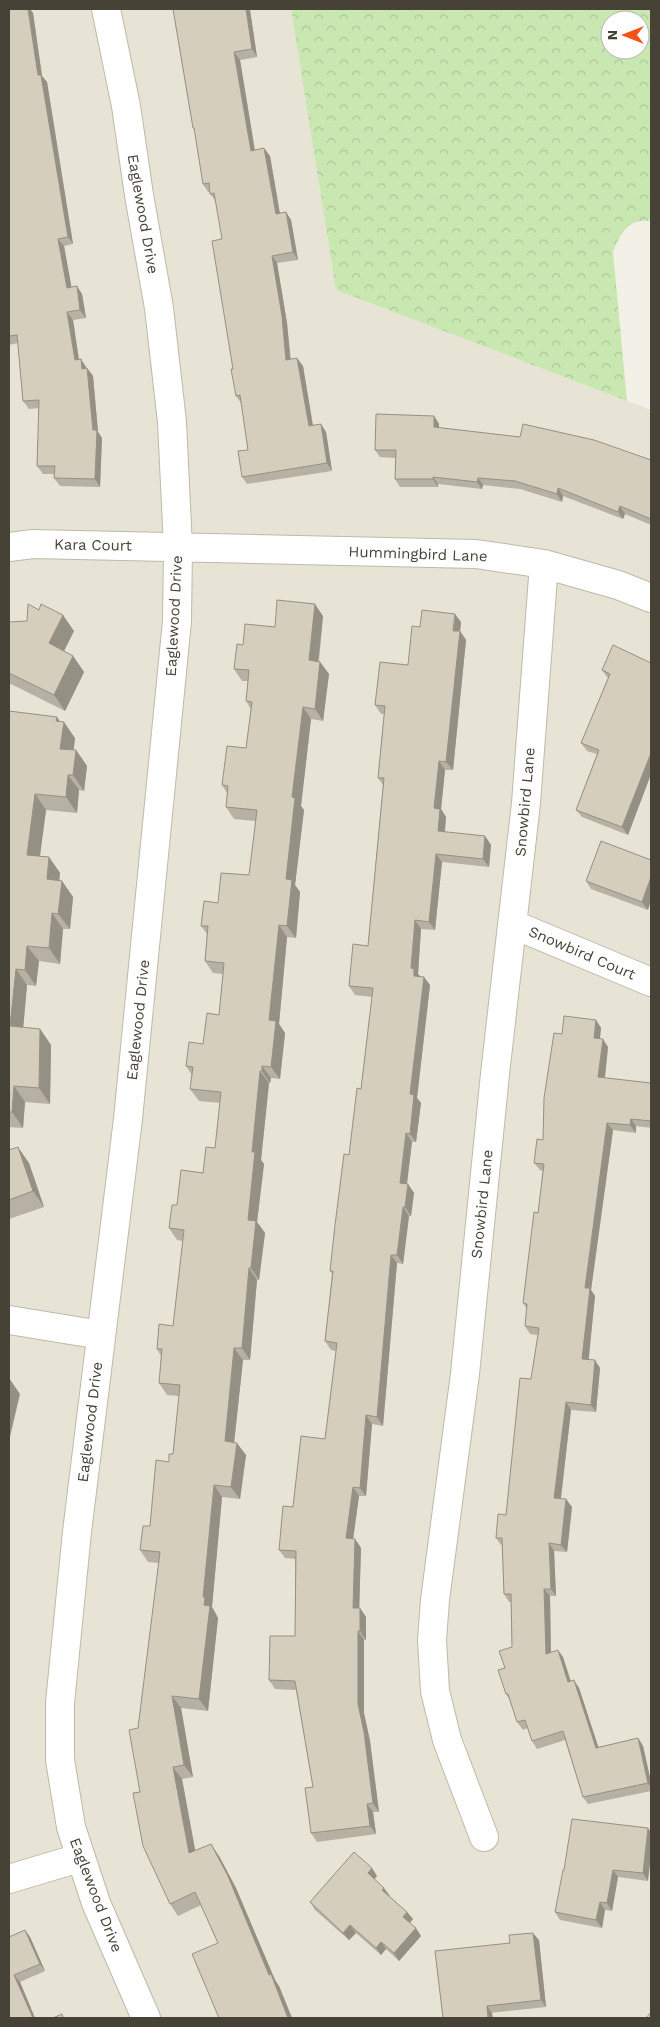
<svg xmlns="http://www.w3.org/2000/svg" width="660" height="2027" font-family="'Work Sans',sans-serif">
	<style>
		.residential { fill: #e7e3d5 }
		.park { fill: url(#park-crowns); fill-rule: evenodd }
		.lines { fill: none; stroke-linecap: round; stroke-linejoin: round }
		.minor-casing { stroke: #bfb9aa; stroke-width: 30 }
		.minor { stroke: #fff; stroke-width: 28 }
		.wall { fill: #b7b1a3 }
		.shaded-wall { fill: #959084 }
		.building { fill: #d5cebd; stroke: #959084 }
		.labels { text-anchor: middle; dominant-baseline: central; stroke-width: 5; stroke-linejoin: round; paint-order: stroke }
		.street-label { font-size: 15px; fill: #464236; stroke: #fff }
	</style>
	<defs>
		<pattern id="park-crowns" width="20" height="18" patternUnits="userSpaceOnUse" patternTransform="scale(1.25)"><rect width="20" height="18" fill="#c9e7b0"/><path d="M2 6a3 3 0 1 1 6 0M12 15a3 3 0 1 1 6 0" fill="none" stroke="#aec798"/></pattern>
	</defs>
	<rect width="100%" height="100%" fill="#f3f1e7"/>
	<path class="residential" d="M9 9H291L336 290 651 410V2018H9Z"/>
	<path class="park" d="M291 9H651V221C627 219 621 233 613 252L627 401 336 290ZM610 20H640V50H610Z"/>
	<g class="lines">
		<defs>
			<path id="minor" d="M106 9 126 106 139 195 159 308 172 422 178 547 177 621 128 1119 77 1532 60 1703V1760L71 1827 96 1903 146 2018
				M9 547 33 544 476 554 544 564 618 585 651 598
				M512 924 651 982
				M9 1320 101 1335
				M484 1837 447 1740 435 1691 432 1640 435 1600 465 1374 495 1074 526 803 544 564
				M9 1879 79 1858"/>
		</defs>
		<use href="#minor" class="minor-casing"/>
		<use href="#minor" class="minor"/>
	</g>
	<path class="wall" d="M9 9H30L33 13 42 76 47 82 73 244 64 246 71 287 82 294 86 318 73 320 79 359 86 367V369L87 368 93 376 98 432 102 438 100 487 60 486 54 478 55 474H43L37 466 39 408 29 409 23 401 18 343 9 345Z
		M173 9H250V10L257 57 240 60 255 150 270 156 280 213 286 212 291 220 298 260 277 263 287 323 291 360 303 366 313 425 326 432 332 471 247 484 242 477 248 450 241 403 236 396 222 239 216 201 210 194V192H208L203 184 195 131 193 128Z
		M434 416 439 424V428L651 460V525L625 514 623 519 563 496 562 502 520 489 483 485 482 489 438 484V487H400L395 479V458L380 457 375 450Z
		M323 616 319 661 320 662 329 674 323 721 311 719 301 806 304 810 295 885 300 892 296 938 287 937 279 1024 285 1033 280 1079 271 1078 270 1083H269L261 1160 264 1164 257 1222 265 1233 259 1280H257L250 1360H243L234 1442 246 1455 240 1499 222 1497 212 1607 218 1618 208 1711 181 1708 193 1777 182 1779 195 1851 219 1856 236 1888 275 1980 279 1986 292 2018H219L218 1943 201 1905 178 1916 170 1904 140 1792 138 1728 159 1563 148 1562 140 1550 150 1526 169 1462 173 1454 179 1396 167 1395 159 1383 161 1356 157 1349 173 1326 183 1241 177 1240 169 1228 177 1205 203 1173 215 1148 220 1103 199 1101 190 1089 192 1075 186 1066 203 1044 219 1015 223 974 213 973 205 961 207 934 201 926 218 903 249 875 256 821 234 819 226 807 227 793 222 785 246 748 251 709 246 701 248 681H242L234 669 243 645 275 627Z
		M9 621V622L74 631 64 651 73 656 84 672 65 711 9 683Z
		M461 622 460 631 466 640 453 770H445L441 809 446 817 445 832 485 836 491 845 489 867 442 862 435 930 421 929 418 974 430 985 417 1098 421 1103 416 1142H412L407 1184H408L414 1193 411 1216H409L403 1264 397 1263 383 1426 372 1424 366 1496H359L353 1539H355L361 1548 359 1608H360L366 1617V1640H364V1713L370 1741 379 1812H373L376 1834 317 1842 311 1833 313 1787 296 1690 275 1689 269 1680 295 1636V1559L285 1558 279 1550 293 1507 325 1439 336 1351 331 1350 325 1341 332 1274 330 1271 349 1155 361 1089 372 997 355 995 349 986 368 946 383 785 378 778 384 714H381L375 705 408 665 420 627Z
		M651 663V774L628 835 582 817 576 810 597 754 587 751 581 743 608 678 607 677 602 670Z
		M9 711 60 721 75 738 73 750H76L87 766 84 791 79 790 77 813 46 810 40 856 49 857 60 873 59 881H62L73 897 70 929H63L60 964 39 961 36 986 27 985 23 1027 40 1029 51 1045 50 1104 25 1102 23 1128 9 1127Z
		M651 860V900L648 910 591 889 586 881Z
		M596 1020 601 1028 600 1039 608 1047 605 1078 651 1083V1128L636 1126V1133L613 1130 591 1290 595 1296 588 1360 600 1368 596 1412 571 1410 561 1498 572 1507 567 1552 554 1551 556 1596H550L551 1652 563 1657 571 1681 579 1688 598 1747 638 1738 643 1746 651 1782V1791L588 1804 583 1797 565 1740 537 1749 532 1741 527 1728 523 1730 517 1722 511 1702 506 1694 505 1668 512 1647 511 1602H509L504 1594 502 1545H501L496 1538 506 1515 531 1379 538 1335 530 1334 525 1326 527 1309 523 1303 538 1213 543 1171 540 1170 534 1163 543 1140 562 1034Z
		M9 1150 29 1163 44 1207 9 1219Z
		M648 1828V1881L618 1877 612 1911 605 1910 602 1928 560 1920 555 1912 564 1870Z
		M377 1876 374 1879 389 1896 407 1912 413 1919 410 1923 421 1936 399 1961 386 1949 381 1955 356 1933 349 1940 315 1910 310 1902Z
		M25 1930 30 1937 45 1971 20 1982 35 2018H9V1937Z
		M539 1940 546 2007 443 2018Z"/>
	<path class="shaded-wall" d="M28 9H30L33 13 42 76 47 82 73 244 68 237 38 75Z
		M246 9H250V10L257 57 252 49Z
		M234 52 240 60 256 158 251 151Z
		M264 148 270 156 281 221 276 214Z
		M286 212 291 220 298 260 293 252Z
		M58 239 64 246 73 295 67 288Z
		M272 256 277 263 287 323 291 368 286 360Z
		M77 286 82 294 86 318 80 310Z
		M67 312 73 320 80 368 75 360Z
		M297 358 303 366 314 433 309 426Z
		M81 359 86 367 87 377 82 369Z
		M87 368 93 376 98 432 102 438 100 487 95 479 93 430Z
		M434 416 439 424V435L434 427Z
		M321 424 326 432 332 471 327 463Z
		M433 477 438 484V487L433 479Z
		M478 478 483 485 482 489 477 482Z
		M558 488 563 496 562 502 557 494Z
		M620 506 625 514 623 519 618 512Z
		M315 604 323 616 317 673 309 660Z
		M455 614 461 622 460 631 466 640 453 770 446 762Z
		M63 615 74 631 60 659 49 643Z
		M73 656 84 672 65 711 54 695Z
		M320 662 329 674 323 721 315 709Z
		M303 707 311 719 301 806 304 810 295 885 300 892 296 938 287 926 286 879 292 797Z
		M57 717 63 726 64 722 75 738 72 765 60 749 56 721Z
		M76 750 87 766 84 791 73 775Z
		M651 753V774L628 835 622 827Z
		M439 761 445 770 441 809 446 817 444 839 438 831 434 808Z
		M68 775 79 790 77 813 66 797Z
		M35 794 46 810 38 870 27 855Z
		M485 836 491 845 489 867 483 859Z
		M436 854 442 862 435 930 429 922Z
		M49 857 60 873 58 895 47 879Z
		M651 877V900L648 910 642 902Z
		M62 881 73 897 70 929 58 914Z
		M52 913 63 929 60 964 49 948Z
		M415 920 421 929 418 974 421 978 414 976 411 968Z
		M279 925 287 937 279 1024 285 1033 280 1079 271 1067 269 1020Z
		M27 946 39 961 36 986 25 970Z
		M16 969 27 985 22 1042 10 1026Z
		M424 977 430 985 417 1098 421 1103 416 1142 410 1134V1094Z
		M596 1020 601 1028 599 1046 594 1038Z
		M40 1029 51 1045 50 1104 39 1088Z
		M603 1039 608 1047 604 1085 598 1077Z
		M262 1066 271 1078 270 1083 262 1071Z
		M260 1071 269 1083 261 1160 264 1164 257 1222 265 1233 259 1280 251 1268 248 1220 252 1152Z
		M14 1086 25 1102 23 1128 12 1112Z
		M631 1119 636 1126V1133L630 1125Z
		M607 1123 613 1130 591 1290 595 1296 588 1367 582 1359 585 1288Z
		M406 1133 412 1142 406 1191 400 1183Z
		M18 1147 29 1163 44 1207 33 1191Z
		M408 1184 414 1193 411 1216 405 1207Z
		M403 1207 409 1216 403 1264 397 1255Z
		M391 1255 397 1263 383 1426 377 1417Z
		M249 1268 257 1280 250 1360 242 1348Z
		M234 1348 243 1360 233 1453 225 1441Z
		M595 1360 600 1368 596 1412 591 1405Z
		M9 1378 20 1394 9 1441Z
		M566 1402 571 1410 560 1505 554 1498Z
		M366 1415 372 1424 366 1496 360 1488Z
		M237 1443 246 1455 240 1499 231 1487Z
		M214 1485 222 1497 212 1607 218 1618 208 1711 199 1699 204 1605 203 1597Z
		M353 1487 359 1496 352 1547 346 1538Z
		M566 1499 572 1507 567 1552 561 1545Z
		M355 1539 361 1548 359 1617 353 1608Z
		M549 1543 554 1551 556 1596 551 1589Z
		M544 1589 550 1596 551 1661 546 1654Z
		M360 1608 366 1617V1640L360 1631Z
		M358 1631 364 1640V1713L370 1741 379 1812 373 1803 358 1704Z
		M558 1650 563 1657 573 1690 568 1682Z
		M574 1680 579 1688 601 1755 596 1748Z
		M172 1696 181 1708 193 1777 184 1765Z
		M638 1738 643 1746 651 1782V1788L648 1783Z
		M173 1767 182 1779 198 1865 189 1853Z
		M367 1804 373 1812 376 1834 370 1826Z
		M648 1828 651 1832V1856L648 1881 643 1873Z
		M211 1844 219 1856 236 1888 275 1980 279 1986 292 2018H288Z
		M372 1868 377 1876 373 1881 368 1873Z
		M613 1870 618 1877 612 1911 607 1903Z
		M384 1888 390 1896 388 1897 382 1890Z
		M600 1902 605 1910 602 1928 596 1920Z
		M407 1912 413 1919 408 1925 403 1917Z
		M350 1925 356 1933 349 1940 343 1933Z
		M416 1928 421 1936 399 1961 394 1953Z
		M25 1930 30 1937 45 1971 40 1964Z
		M533 1933 539 1940 546 2007 541 2000Z
		M381 1942 386 1949 381 1955 376 1948Z
		M14 1975 20 1982 35 2018H33Z
		M487 2006 492 2013 493 2018H488Z"/>
	<path class="building" d="M9 9H28L38 75H41L68 237 58 239 67 288 77 286 80 310 67 312 75 360 81 359 82 369 87 368 93 430H97L95 479 54 478 55 466H37L39 400 23 401 17 335 9 336Z
		M173 9H246L252 49 234 52 251 151 264 148 276 214 286 212 293 252 272 256 282 316 286 360 297 358 309 426 321 424 327 463 242 477 238 451 248 450 240 395 236 396 231 369H233L212 241 222 239 214 193 210 194 209 183 203 184 194 128H193Z
		M376 414 434 416V427L520 437 523 424 594 440 651 460V519L620 506 618 512 558 488 557 494 515 481 478 478 477 482 433 477V479H395L396 450H375Z
		M277 600 315 604 309 660 320 662 315 709 303 707 292 797 295 798 286 879 292 880 287 926 279 925 269 1020 276 1021 271 1067 262 1066V1071H260L252 1152H255L248 1220 256 1221 251 1268H249L242 1348H234L225 1441 237 1443 231 1487 214 1485 203 1597H205L204 1605 210 1606 199 1699 172 1696 184 1765 173 1767 189 1853 211 1844 228 1876 269 1975 271 1974 288 2018H219L192 1954 218 1943 195 1892 170 1904 143 1846 133 1793 140 1792 129 1730 138 1728 160 1552 140 1550 143 1526H150L156 1460 169 1462V1454H173L180 1385 159 1383 162 1349H157L159 1324 173 1326 184 1230 169 1228 172 1205H177L181 1170 203 1173 206 1147 215 1148 221 1092 190 1089 193 1067 186 1066 189 1042 203 1044 207 1013 219 1015 224 963 205 961 208 926H201L204 901 218 903 221 873 249 875 257 810 226 807 228 786 222 785 227 746 246 748 252 702 246 701 249 670 234 669 237 644 243 645 245 624 275 627Z
		M28 604 39 610 41 604 63 615 49 643 73 656 54 695 9 673V622L27 621Z
		M422 610 455 614 453 631H460L446 762 439 761 434 808 440 809 438 831 485 836 483 859 436 854 429 922 415 920 411 968 414 969V976L424 977 410 1094 414 1095 410 1134 406 1133 400 1183 408 1184 405 1207H403L397 1255H391L377 1417 366 1415 360 1488 353 1487 346 1538 355 1539 353 1608H360V1631H358V1704L364 1732 373 1803 367 1804 370 1826 311 1833 305 1788 313 1787 295 1681 269 1680 270 1636H295L296 1551 279 1550 283 1506 293 1507 301 1436 325 1439 337 1343 325 1341 333 1271H330L335 1225 344 1154 349 1155 357 1088 361 1089 373 988 349 986 353 944 368 946 384 778H378L385 706 375 705 380 662 408 665 412 626 420 627Z
		M613 645 651 663V753L622 827 576 810 599 750 581 743 610 674 602 670Z
		M9 711 57 717 56 721 64 722 60 749 76 750 73 775H68L66 797 35 794 27 855 49 857 47 879 62 881 58 914 52 913 49 948 27 946 25 970 16 969 10 1026 40 1029 39 1088 14 1086 12 1112H9Z
		M601 841 651 860V877L642 902 586 881Z
		M564 1016 596 1020 594 1038 603 1039 598 1077 651 1083V1121L631 1119 630 1125 607 1123 585 1288H590L582 1359 595 1360 591 1405 566 1402 554 1498 566 1499 561 1545 549 1543 551 1589H544L546 1654 558 1650 568 1682 574 1680 596 1748 638 1738 648 1783 583 1797 563 1731 532 1741 525 1720 517 1722 508 1694H506L498 1670 505 1668 499 1651 512 1647 511 1594H504L502 1538H496L498 1514 506 1515 520 1378 531 1379 539 1328 525 1326 527 1304 523 1303 534 1212 538 1213 544 1164 534 1163 537 1139 543 1140 544 1098 554 1033 562 1034Z
		M18 1147 33 1191 9 1200V1150Z
		M572 1819 648 1828 643 1873 613 1870 607 1903 600 1902 596 1920 555 1912 563 1870H564Z
		M354 1852 372 1868 368 1873 384 1888 382 1890 407 1912 403 1917 416 1928 394 1953 381 1942 376 1948 350 1925 343 1933 310 1902Z
		M25 1930 40 1964 14 1975 33 2018H9V1937Z
		M533 1933 541 2000 487 2006 488 2018H443L435 1951 510 1943 509 1935Z
		M651 2012V2018H646Z
		M62 2014 63 2018H53Z"/>
	<g class="labels">
		<g class="street-label">
			<text transform="translate(143 214) rotate(80)">Eaglewood Drive</text>
			<text transform="translate(93 545) rotate(1)">Kara Court</text>
			<text transform="translate(418 554) rotate(2)">Hummingbird Lane</text>
			<text transform="translate(174 616) rotate(-87)">Eaglewood Drive</text>
			<text transform="translate(525 802) rotate(-85)">Snowbird Lane</text>
			<text transform="translate(582 953) rotate(23)">Snowbird Court</text>
			<text transform="translate(138 1020) rotate(-84)">Eaglewood Drive</text>
			<text transform="translate(482 1204) rotate(-84)">Snowbird Lane</text>
			<text transform="translate(90 1422) rotate(-83)">Eaglewood Drive</text>
			<text transform="translate(96 1895) rotate(69)">Eaglewood Drive</text>
		</g>
	</g>
	<rect width="660" height="2027" fill="none" stroke="#464236" stroke-width="20"/>
	<g transform="translate(625 35) rotate(270)"><circle r="24" fill="#ffffff" stroke="#b5b3af"/>
	<path d="M0-4L9 19L0 12L-9 19Z" fill="#f7511a"/>
	<text y="-8" font-size="14" font-weight="bold" text-anchor="middle" fill="#464236">N</text>
	</g>
</svg>
